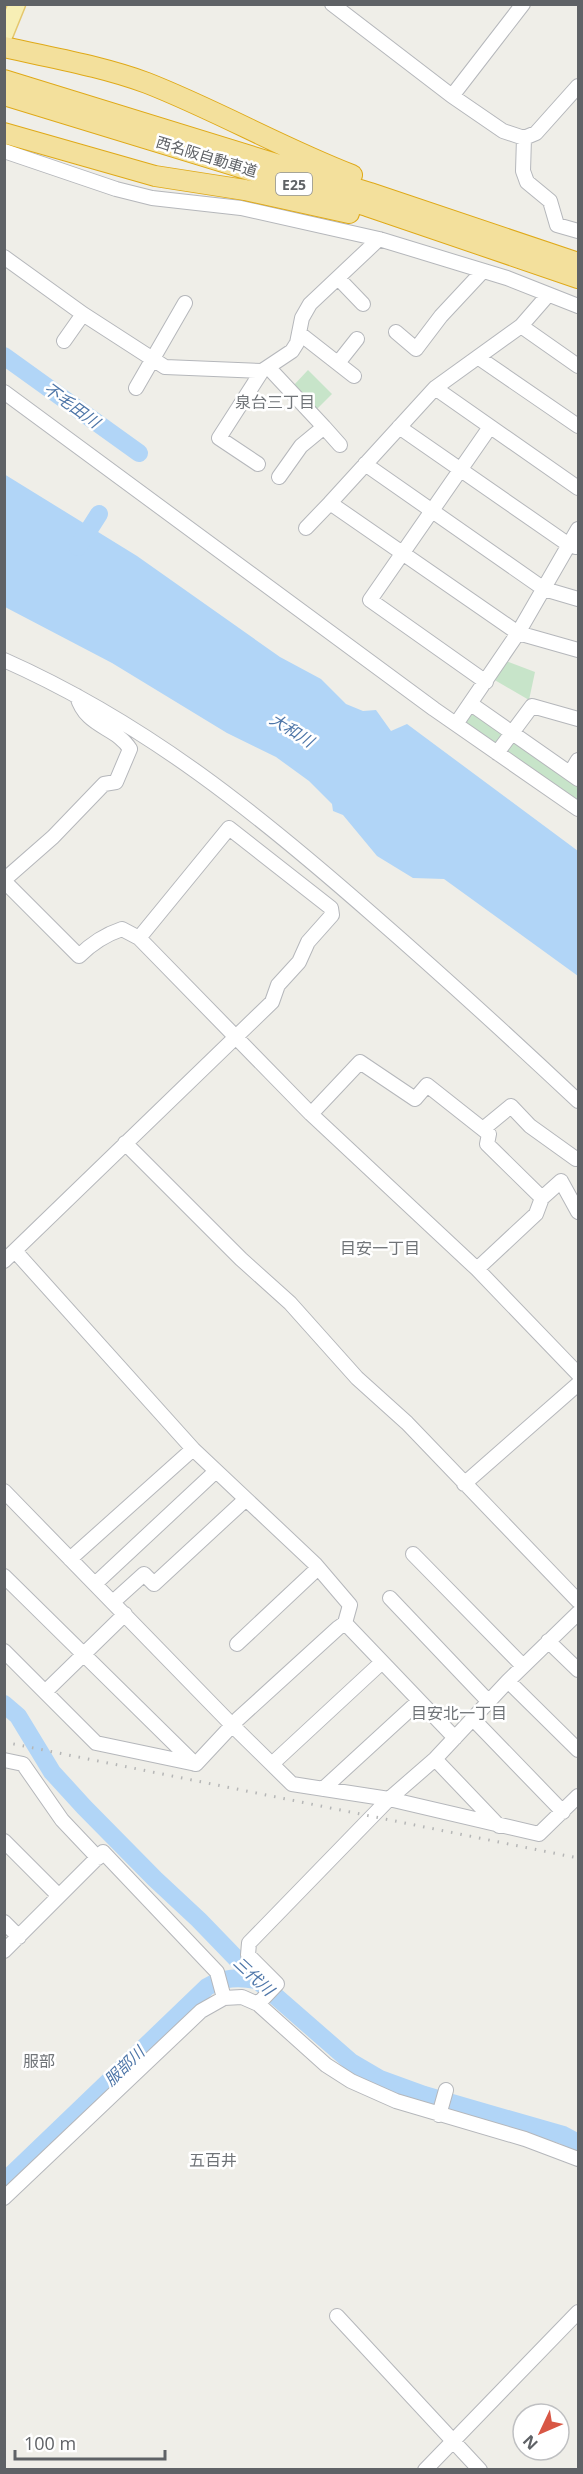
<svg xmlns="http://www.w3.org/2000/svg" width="583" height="2474" font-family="'Open Sans','Noto Sans JP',sans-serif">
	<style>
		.green { fill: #c7e4c9 }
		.water { fill: #b1d5f7 }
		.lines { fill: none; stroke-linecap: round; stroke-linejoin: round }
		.river { stroke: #b1d5f7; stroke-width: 18 }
		.minor-casing { stroke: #b5b7bb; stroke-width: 16 }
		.major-casing { stroke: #e4c76d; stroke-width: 19 }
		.highway-casing { stroke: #dfa918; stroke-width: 22 }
		.minor { stroke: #fff; stroke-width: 14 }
		.major { stroke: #f7efb5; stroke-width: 16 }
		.highway { stroke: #f3e09c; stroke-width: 20 }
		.rail { stroke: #b5b6b6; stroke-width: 3; stroke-dasharray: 1.5 8; stroke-linecap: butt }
		.labels { text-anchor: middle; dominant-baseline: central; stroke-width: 5; stroke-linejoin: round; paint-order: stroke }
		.shield { fill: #fff; stroke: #8f9194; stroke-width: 1.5 }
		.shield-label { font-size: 14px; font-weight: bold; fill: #5f6266 }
		.street-label { font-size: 15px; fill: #5f6266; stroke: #fff }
		.neighbourhood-label { font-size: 16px; fill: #707478; stroke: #fff }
		.water-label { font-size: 16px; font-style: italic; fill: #4e76a8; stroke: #fff }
	</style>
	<rect width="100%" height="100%" fill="#efeee8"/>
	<path class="green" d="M308 370 332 394 315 411 293 386Z
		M506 661 535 672 529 700 493 679Z
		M471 712 504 735 497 744 493 745 465 724 464 721Z
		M512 740 578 785V803L506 753 505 749Z"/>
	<path class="water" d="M4 474 137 556 280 657 321 679 346 704 363 711 376 710 391 731 407 724 578 851V976L444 879 413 878 377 856 343 815 333 811 332 804 309 781 276 757 227 733 112 663 5 607Z"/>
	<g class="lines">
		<path class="river" d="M4 356 139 453
			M78 547 99 514
			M4 1704 18 1716 52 1772 84 1807 155 1879 199 1920 257 1980 351 2062 380 2079 424 2095 563 2135 578 2143
			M4 2182 207 1987C224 1977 238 1977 257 1980"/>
		<defs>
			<path id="minor" d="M332 4 452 96 503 131 524 138 536 133 578 86
				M452 96 523 4
				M524 138 523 171 527 182 550 201 557 225 578 231
				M4 151 116 189 152 198 241 208 379 239 507 278 578 306
				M4 257 83 314 165 367 262 371
				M338 278 363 304
				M548 295 521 326 435 388 330 503 518 633 578 650
				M521 326 578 366
				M396 332 416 349 441 316 483 271
				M299 333 354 376
				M64 341 83 314
				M479 358 578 426
				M338 363 357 339
				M268 367 324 427 301 446 279 477
				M136 388 185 303
				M435 388 578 488
				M4 392 434 709 578 809
				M324 427 340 445
				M399 427 569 545 576 547
				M258 464 219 438 262 371 292 351 297 343 302 318 310 304 379 239
				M365 464 544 589 578 599
				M306 528 330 503
				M4 660C146 723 258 814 373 915 443 976 511 1038 578 1101
				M486 682 370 600 490 427
				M471 704 578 779
				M456 724 518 633 578 529
				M497 753 532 706 578 719
				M570 773 578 760
				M4 880 53 837 104 784 116 782 130 749C116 726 86 728 77 696
				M4 881 79 956C92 943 104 935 122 929L139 938 311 1114 477 1269 578 1374
				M311 1114 360 1062 415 1099 427 1085 489 1134 487 1144 542 1198
				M483 1129 511 1106 530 1126 576 1159 578 1158
				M125 1143 241 1259 290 1303 357 1378 407 1423 578 1601
				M4 1261 272 1002 278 985 299 962 308 942 332 915 331 908 229 828 139 938
				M477 1269 536 1214 542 1198 561 1181 578 1212
				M464 1484 578 1384
				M4 1491 233 1726 292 1784 389 1799 539 1834 578 1796
				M413 1554 523 1666
				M70 1559 193 1449
				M4 1576 195 1764
				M95 1584 216 1471
				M390 1598 489 1702
				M113 1602 144 1574 154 1584 246 1499
				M345 1623 455 1738
				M548 1641 578 1670
				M237 1644 318 1568
				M4 1651 96 1743 196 1764 238 1719 338 1628 345 1623 350 1605 315 1564 193 1449 15 1251
				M508 1681 578 1750
				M45 1692 125 1614
				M473 1719 563 1812
				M435 1759 499 1826
				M4 1760 23 1764 62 1820 98 1858
				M273 1763 381 1663
				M323 1789 419 1701
				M4 1841 59 1896
				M4 1922 19 1937
				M4 1951 103 1852 217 1972 224 1998
				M258 2004 277 1984 248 1955 249 1943 389 1799 435 1759 508 1681 578 1613
				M439 2115 446 2090
				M4 2198 201 2011 224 1998 242 1997 258 2004 326 2065 351 2081 396 2101 525 2139 578 2159
				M337 2316 480 2470
				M425 2470 578 2312"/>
			<path id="major" d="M4 36 17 4"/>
			<path id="highway" d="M4 47C52 58 101 66 147 83 216 110 282 148 352 175
				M4 80 370 193 578 263
				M4 95 367 206 578 278
				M4 133 155 176 245 190 349 213"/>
		</defs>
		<use href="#minor" class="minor-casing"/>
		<use href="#major" class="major-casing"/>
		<use href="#highway" class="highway-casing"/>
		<use href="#minor" class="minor"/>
		<use href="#major" class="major"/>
		<use href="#highway" class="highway"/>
		<path class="rail" d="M4 1742 578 1858"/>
	</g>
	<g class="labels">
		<rect class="shield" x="276" y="173" width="36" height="22" rx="4.5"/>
		<g class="shield-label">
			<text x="294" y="184">E25</text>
		</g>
		<g class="street-label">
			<text transform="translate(207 156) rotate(17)">西名阪自動車道</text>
		</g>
		<g class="neighbourhood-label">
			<text x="275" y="402">泉台三丁目</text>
			<text x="380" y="1248">目安一丁目</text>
			<text x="459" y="1713">目安北一丁目</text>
			<text x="39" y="2061">服部</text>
			<text x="213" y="2160">五百井</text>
		</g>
		<g class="water-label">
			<text transform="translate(72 405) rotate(36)">不毛田川</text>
			<text transform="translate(292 730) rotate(32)">大和川</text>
			<text transform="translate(254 1976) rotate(43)">三代川</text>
			<text transform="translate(124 2066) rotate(-44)">服部川</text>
		</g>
	</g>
	<rect width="583" height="2474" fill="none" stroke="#5f6266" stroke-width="12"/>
	<g transform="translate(541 2432) rotate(226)"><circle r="28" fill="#ffffff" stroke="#bfc0c2" stroke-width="1.5"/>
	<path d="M0-4.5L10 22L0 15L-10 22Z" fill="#d85745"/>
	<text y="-9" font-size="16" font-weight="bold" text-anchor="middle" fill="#5f6266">N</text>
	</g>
	<path d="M15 2450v9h150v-9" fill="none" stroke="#5f6266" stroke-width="3"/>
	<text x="24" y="2450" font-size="18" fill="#5f6266" stroke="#ffffff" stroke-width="4.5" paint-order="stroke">100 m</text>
</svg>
